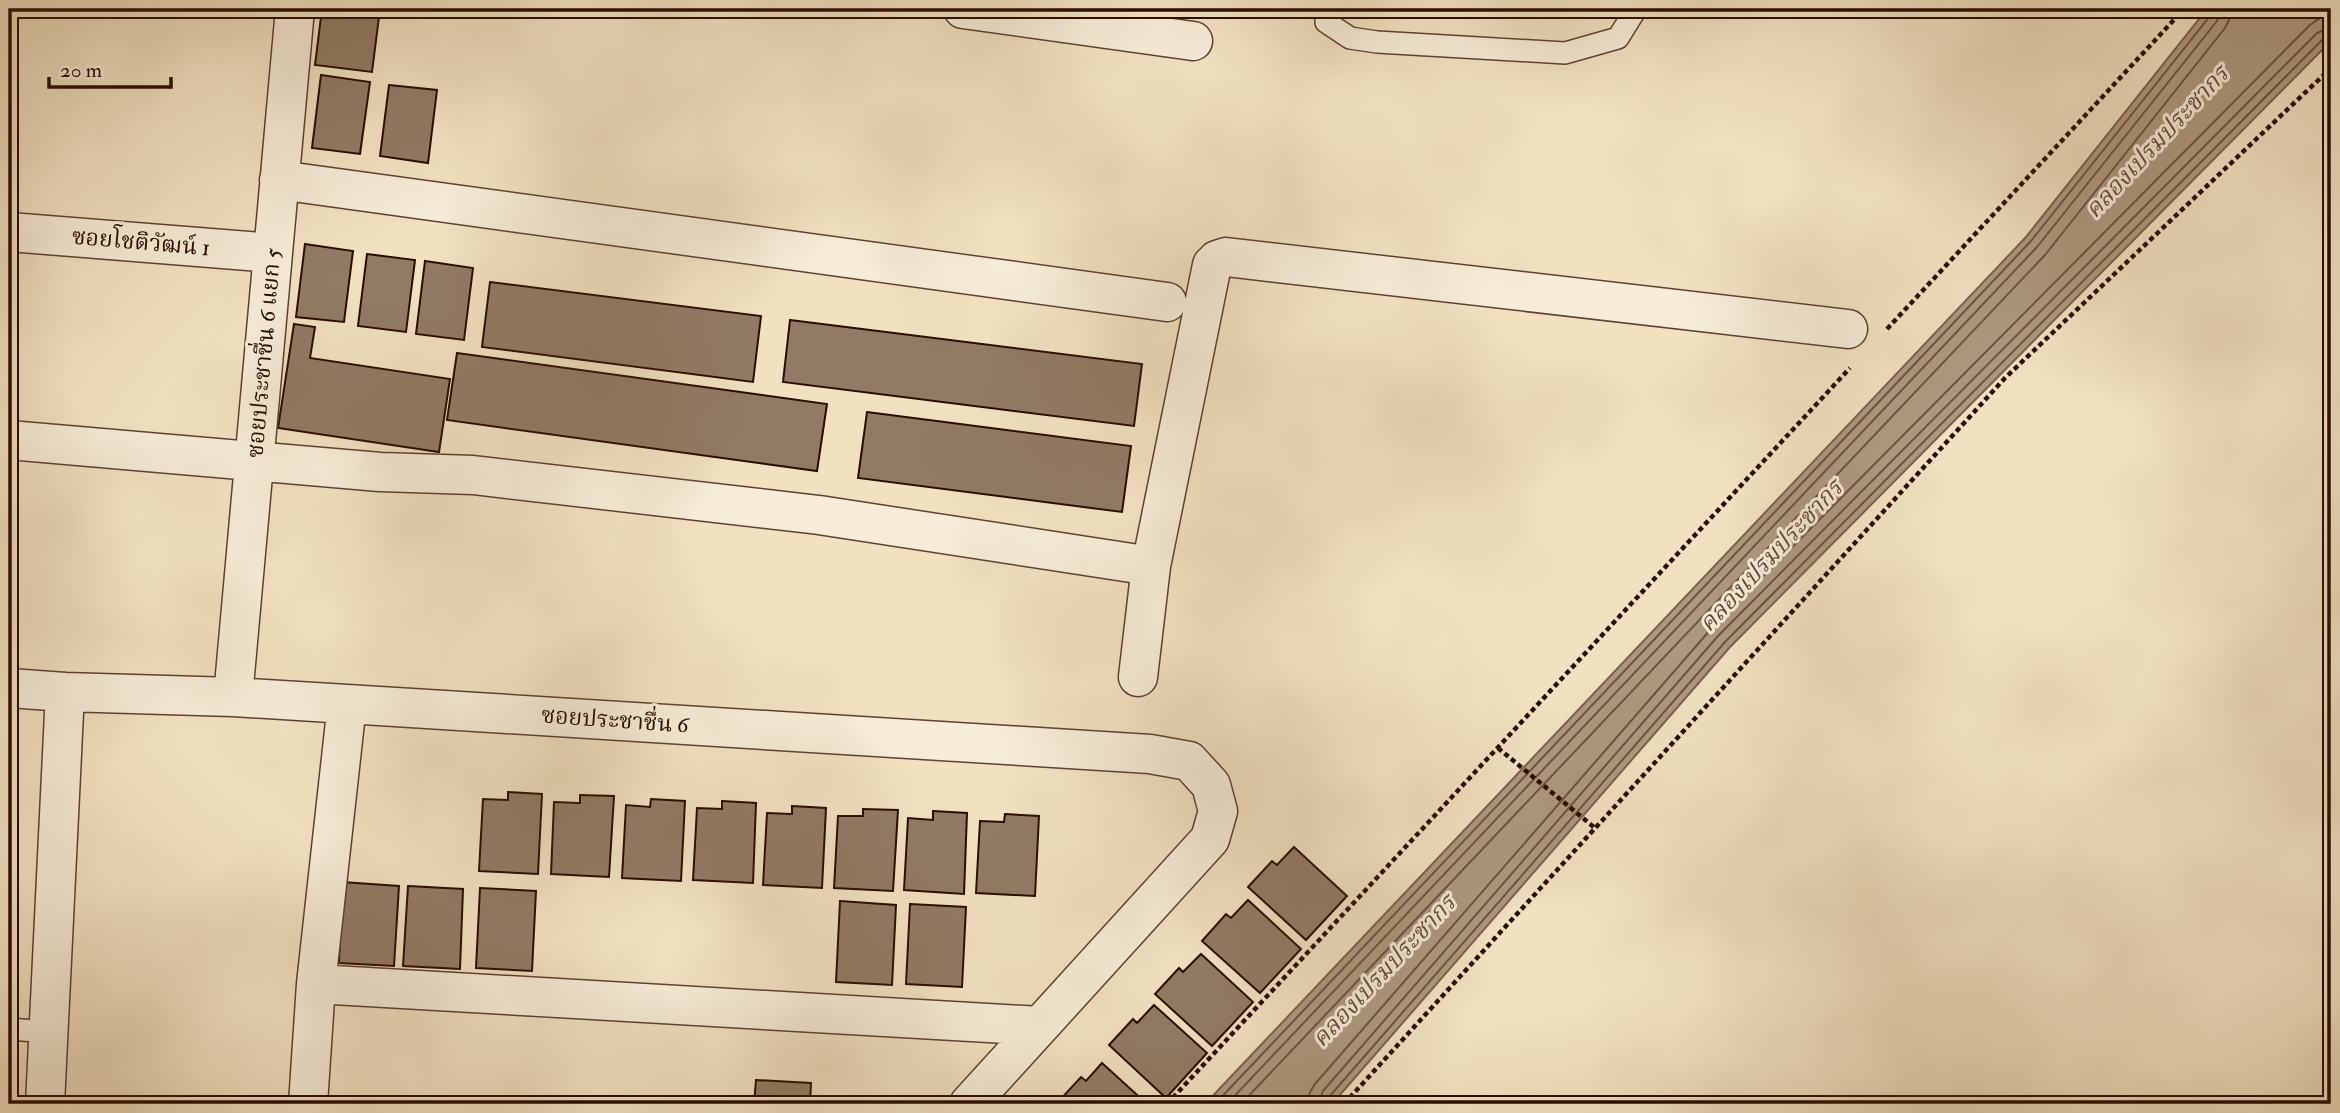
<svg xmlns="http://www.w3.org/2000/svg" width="2340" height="1113" font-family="'IM FELL Double Pica','Noto Serif Thai',serif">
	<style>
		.water { fill: #ad997f; stroke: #79614c; stroke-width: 2 }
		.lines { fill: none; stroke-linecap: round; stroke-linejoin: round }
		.shore { stroke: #6c5240; stroke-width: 2 }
		.building { fill: #917b64; stroke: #2a0c00; stroke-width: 2 }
		.lane-casing { stroke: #5c4130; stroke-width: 24 }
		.street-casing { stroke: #5c4130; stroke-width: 41 }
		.path { stroke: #2a0c00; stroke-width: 4.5; stroke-dasharray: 5 3.5; stroke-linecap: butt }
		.lane { stroke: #f6ecd7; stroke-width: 21 }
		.street { stroke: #f6ecd7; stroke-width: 38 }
		.labels { text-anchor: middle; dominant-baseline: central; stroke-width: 6; stroke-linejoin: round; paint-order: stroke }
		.street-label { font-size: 23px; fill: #2a0c00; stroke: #f6ecd7 }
		.water-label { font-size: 24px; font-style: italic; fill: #654b39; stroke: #f6ecd7 }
	</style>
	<rect width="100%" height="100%" fill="#f1e1c1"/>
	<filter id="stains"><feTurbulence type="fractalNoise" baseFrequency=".00286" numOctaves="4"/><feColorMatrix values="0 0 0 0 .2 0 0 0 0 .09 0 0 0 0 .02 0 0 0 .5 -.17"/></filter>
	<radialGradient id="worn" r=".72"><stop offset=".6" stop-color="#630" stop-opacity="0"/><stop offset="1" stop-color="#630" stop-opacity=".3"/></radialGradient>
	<path class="water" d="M2207 9H2331V41L1730 647 1332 1104H1205L2026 237Z"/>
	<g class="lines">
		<path class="shore" d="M1215 1104 2031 241 2210 16 2211 9
			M1227 1104 2037 247 2217 21 2220 9
			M1241 1104 2045 255 2225 28 2229 20 2231 9
			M1308 1104 1310 1092 1315 1084 1711 629 2310 25 2320 18 2331 17
			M1318 1104 1323 1091 1718 636 2317 33 2331 27
			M1327 1104 1329 1097 1725 642 2323 39 2331 36"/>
	</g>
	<path class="building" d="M322 9H380L372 72 315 65Z
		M321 75 370 82 360 154 312 148Z
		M389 85 437 90 428 163 380 156Z
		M305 244 353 251 344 322 296 317Z
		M367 254 415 260 406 332 358 326Z
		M425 261 473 268 464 340 416 334Z
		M490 282 761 316 753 382 482 347Z
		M790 320 1142 364 1134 426 783 382Z
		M294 324 315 327 310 358 450 379 439 452 278 428Z
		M457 353 827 404 817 471 447 420Z
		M867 412 1131 446 1122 512 858 478Z
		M508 792 542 794 538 874 479 871 483 799 508 800Z
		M580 795 614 796 609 877 551 874 554 802 580 803Z
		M651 799 685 801 681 881 622 878 626 805 650 807Z
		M722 801 756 803 753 883 693 880 697 808 722 809Z
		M792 806 826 808 822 888 763 885 767 813 792 814Z
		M863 809 898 810 893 891 834 888 838 816H863Z
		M933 811 967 813 964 894 904 890 908 818 933 820Z
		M1005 814 1039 816 1035 896 976 893 980 821 1004 822Z
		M1294 847 1347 896 1306 940 1248 887 1272 861 1277 865Z
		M342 882 399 886 394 966 339 963Z
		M408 886 463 889 460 969 403 966Z
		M480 888 536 891 532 971 476 968Z
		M1248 900 1301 949 1260 993 1202 941 1226 914 1231 918Z
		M840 901 896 905 892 985 836 982Z
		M910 904 966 907 962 987 906 984Z
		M1201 954 1253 1002 1212 1046 1155 994 1179 968 1183 972Z
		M1154 1005 1207 1053 1166 1098 1109 1045 1133 1019 1137 1023Z
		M1102 1063 1147 1104 1057 1103 1081 1077 1086 1081Z
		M756 1080 811 1083 810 1104H754Z"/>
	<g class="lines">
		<defs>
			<path id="lane" d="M1326 9V22L1350 38 1377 42 1565 53 1618 38 1636 9
				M9 1029 48 1032"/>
			<path id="street" d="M963 9 1193 41
				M279 180 1167 302
				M9 232 273 253
				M9 440 380 472 473 475 819 515 1151 566
				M1138 677 1151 566 1212 265 1217 260 1226 257 1848 329
				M9 688 65 692 233 697 347 704 1150 754 1189 761 1211 785 1218 811 1210 839 969 1104
				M233 697 295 9
				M316 984 1040 1026
				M45 1104 65 692
				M308 1104 316 984 347 704"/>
		</defs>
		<use href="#lane" class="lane-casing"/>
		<use href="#street" class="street-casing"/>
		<path class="path" d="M1887 329 2184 9
			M1498 748 1595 828
			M1167 1104 1850 368
			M1344 1104 2005 378 2331 68"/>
		<use href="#lane" class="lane"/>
		<use href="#street" class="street"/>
	</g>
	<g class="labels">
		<g class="street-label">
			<text transform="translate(141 242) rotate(5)">ซอยโชติวัฒน์ 1</text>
			<text transform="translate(264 353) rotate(-85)">ซอยประชาชื่น 6 แยก 5</text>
			<text transform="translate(615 720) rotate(4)">ซอยประชาชื่น 6</text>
		</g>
		<g class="water-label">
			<text transform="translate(2157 142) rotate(-47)">คลองเปรมประชากร</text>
			<text transform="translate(1771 556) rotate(-47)">คลองเปรมประชากร</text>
			<text transform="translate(1384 971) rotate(-47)">คลองเปรมประชากร</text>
		</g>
	</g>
	<rect width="2340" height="1113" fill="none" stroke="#f1e1c1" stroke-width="35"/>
	<rect x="10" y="10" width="2319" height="1092" fill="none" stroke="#2a0c00" stroke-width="3.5"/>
	<rect x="18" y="18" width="2305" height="1078" fill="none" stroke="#2a0c00" stroke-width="2"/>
	<path d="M49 77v10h122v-10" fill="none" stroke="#2a0c00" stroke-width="3.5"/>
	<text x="60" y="77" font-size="21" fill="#2a0c00" stroke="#f6ecd7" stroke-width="5" paint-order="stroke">20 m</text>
	<rect width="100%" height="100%" filter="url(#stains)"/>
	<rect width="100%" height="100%" fill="url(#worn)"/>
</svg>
